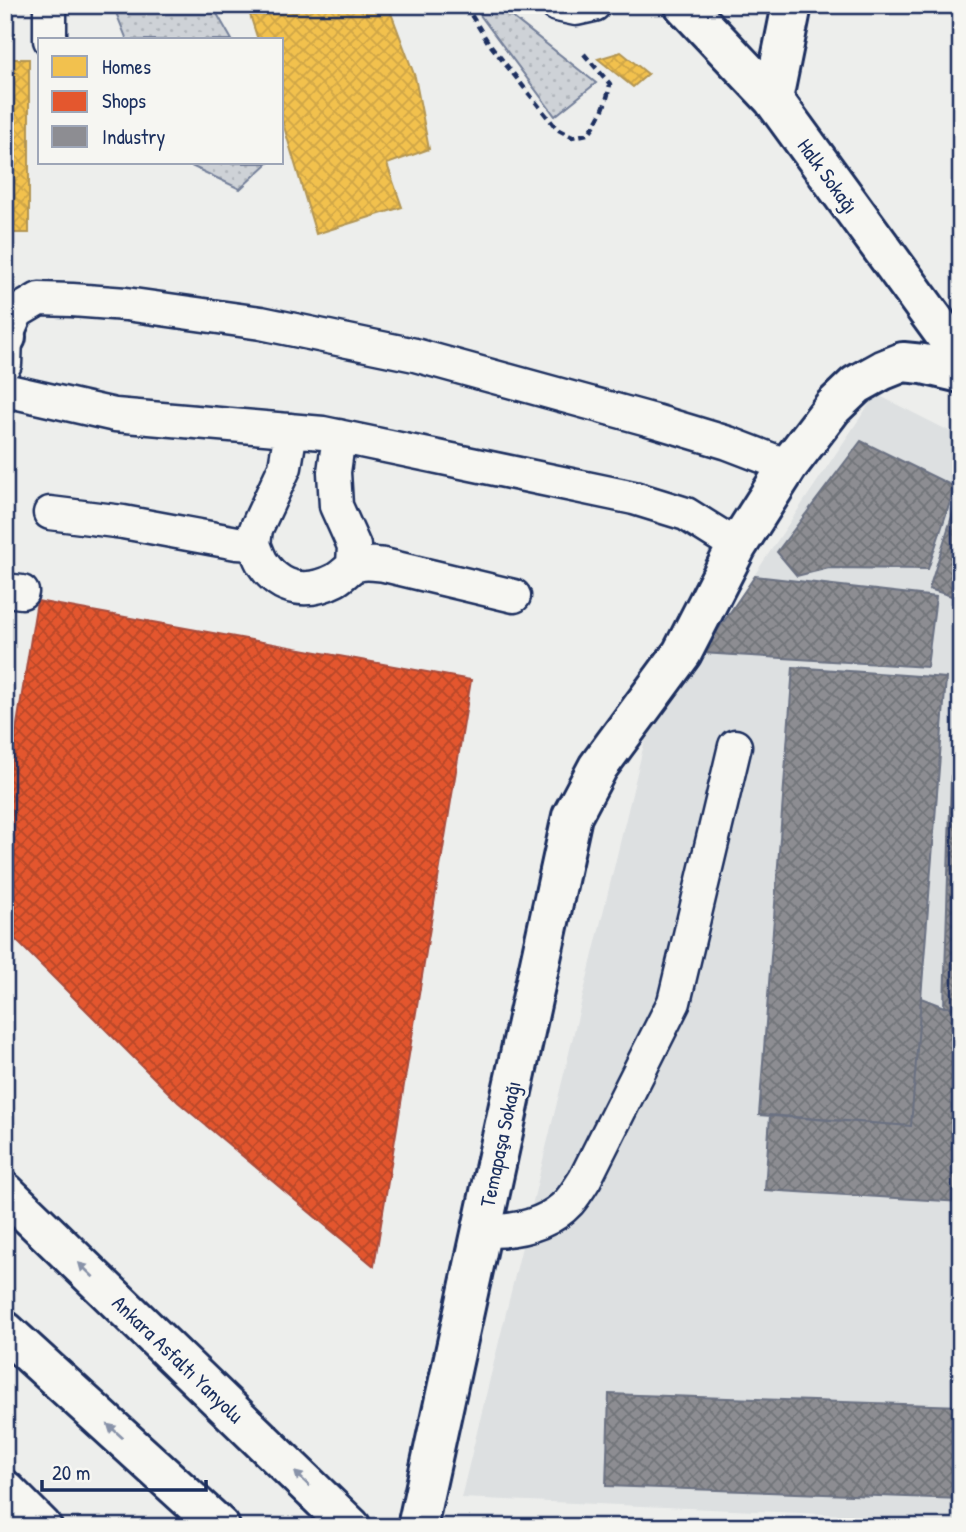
<svg xmlns="http://www.w3.org/2000/svg" width="966" height="1532" font-family="'Patrick Hand',sans-serif">
	<style>
		.built { fill: #dde0e1 }
		.grass { fill: url(#grass-dots); stroke: #74809a; stroke-width: 2 }
		.homes { fill: url(#homes-cross-hatch); stroke: #b29553; stroke-width: 2 }
		.shops { fill: url(#shops-cross-hatch); stroke: #a84b3c; stroke-width: 2 }
		.industry { fill: url(#industry-cross-hatch); stroke: #6b7182; stroke-width: 2 }
		.lines { fill: none; stroke-linecap: round; stroke-linejoin: round }
		.service-casing { stroke: #1b2f5e; stroke-width: 37 }
		.minor-casing { stroke: #1b2f5e; stroke-width: 44 }
		.secondary-casing { stroke: #1b2f5e; stroke-width: 44 }
		.trunk-casing { stroke: #1b2f5e; stroke-width: 44 }
		.path { stroke: #1b2f5e; stroke-width: 4.5; stroke-dasharray: 7 5; stroke-linecap: butt }
		.service { stroke: #f6f6f2; stroke-width: 32 }
		.minor { stroke: #f6f6f2; stroke-width: 38 }
		.secondary { stroke: #f6f6f2; stroke-width: 38 }
		.trunk { stroke: #f6f6f2; stroke-width: 38 }
		.oneway { fill: #8892a8 }
		.labels { text-anchor: middle; dominant-baseline: central; stroke-width: 7; stroke-linejoin: round; paint-order: stroke }
		.street-label { font-size: 21px; fill: #1b2f5e; stroke: #f6f6f2 }
	</style>
	<defs>
		<pattern id="grass-dots" width="8" height="8" patternUnits="userSpaceOnUse" patternTransform="scale(1.75)"><rect width="8" height="8" fill="#ced2d7"/><path d="M2 2h.1M6 6h.1" fill="none" stroke="#b0b5bb" stroke-width="1.8" stroke-linecap="round"/></pattern>
		<pattern id="homes-cross-hatch" width="8" height="8" patternUnits="userSpaceOnUse" patternTransform="scale(1.75)"><rect width="8" height="8" fill="#f2c14e"/><path d="M0 0l8 8M0 8l8-8" fill="none" stroke="#cfa646"/></pattern>
		<pattern id="shops-cross-hatch" width="8" height="8" patternUnits="userSpaceOnUse" patternTransform="scale(1.75)"><rect width="8" height="8" fill="#e4572e"/><path d="M0 0l8 8M0 8l8-8" fill="none" stroke="#b8482a"/></pattern>
		<pattern id="industry-cross-hatch" width="8" height="8" patternUnits="userSpaceOnUse" patternTransform="scale(1.75)"><rect width="8" height="8" fill="#8d8d92"/><path d="M0 0l8 8M0 8l8-8" fill="none" stroke="#72747a"/></pattern>
	</defs>
	<rect width="100%" height="100%" fill="#edeeec"/>
	<filter id="ink" filterUnits="userSpaceOnUse"><feTurbulence type="fractalNoise" baseFrequency=".0143" numOctaves="2"/><feDisplacementMap in="SourceGraphic" scale="14" xChannelSelector="R" yChannelSelector="G"/><feConvolveMatrix kernelMatrix="1 2 1 2 8 2 1 2 1" color-interpolation-filters="sRGB"/></filter>
	<g filter="url(#ink)">
		<path class="built" d="M876 394 961 437V1520L461 1498 646 736Z"/>
		<path class="grass" d="M113 5H212L232 40H127Z
			M481 5H497L596 83 555 116 477 11Z
			M185 163H268L240 189Z"/>
		<path class="homes" d="M247 5H388L415 77 429 149 387 164 402 207 316 234 282 120V40H258Z
			M621 52 648 74 633 87 598 59Z
			M5 59H29V233H5Z
			M118 691 321 713 314 758 318 778 288 1010 222 1001 194 1007 207 969 147 957 128 962 159 896 83 884Z"/>
		<path class="shops" d="M37 601 471 680 374 1266 178 1102 5 929V799Z"/>
		<path class="industry" d="M861 441 955 487 928 569 829 568 797 576 777 552Z
			M960 491H961V599L929 589Z
			M755 576 936 597 927 667 702 653Z
			M793 667 946 678 911 1126 759 1115Z
			M951 776H961V1007H944Z
			M921 998 944 1007H961V1202L765 1190 770 1115 911 1126Z
			M609 1394 961 1406V1499L606 1486Z"/>
		<g class="lines">
			<defs>
				<path id="service" d="M557 5 576 9 594 5
					M50 40V5
					M5 364 6 337 17 312 39 299 72 300 126 304 261 323 415 355 655 421 728 443 788 466
					M5 390 115 415 323 433 634 498 686 514 737 546
					M339 436 334 472 336 506 354 546 353 565
					M50 513 123 522 237 543 254 544C257 551 259 558 263 564 281 591 308 594 335 580 343 576 349 567 357 565 366 562 375 564 384 565L514 596
					M254 544 256 529 285 467 291 430
					M5 590 22 592
					M481 1231C513 1232 546 1227 569 1202 575 1195 580 1187 585 1179L674 1002 735 746"/>
				<path id="minor" d="M684 5 773 99 961 357
					M773 99 792 5
					M5 337H6
					M417 1527 572 816 598 767 682 653 737 546 788 466 833 407 856 385 883 370 903 362 923 364 961 373"/>
				<path id="secondary" d="M5 1192 351 1527"/>
				<path id="trunk" d="M5 1331 220 1527
					M5 1490 42 1527"/>
			</defs>
			<use href="#service" class="service-casing"/>
			<use href="#minor" class="minor-casing"/>
			<use href="#secondary" class="secondary-casing"/>
			<use href="#trunk" class="trunk-casing"/>
			<path class="path" d="M465 5 488 42 557 129 572 137 588 134C600 119 607 103 610 84L584 54"/>
			<use href="#service" class="service"/>
			<use href="#minor" class="minor"/>
			<use href="#secondary" class="secondary"/>
			<use href="#trunk" class="trunk"/>
		</g>
		<defs><path id="oneway-solid" d="M-6-.8H1V-3.2L6.5 0L1 3.2V.8H-6Z" transform="scale(1.75)"/></defs>
		<g class="oneway">
			<use href="#oneway-solid" transform="translate(86 1270) rotate(-136)"/>
			<use href="#oneway-solid" transform="translate(115 1431) rotate(-138)"/>
			<use href="#oneway-solid" transform="translate(302 1479) rotate(-136)"/>
		</g>
	</g>
	<g class="labels">
		<g class="street-label">
			<text transform="translate(828 176) rotate(54)">Halk Sokağı</text>
			<text transform="translate(500 1144) rotate(-78)">Temapaşa Sokağı</text>
			<text transform="translate(178 1359) rotate(44)">Ankara Asfaltı Yanyolu</text>
		</g>
	</g>
	<rect width="966" height="1532" fill="none" stroke="#f6f6f2" stroke-width="28"/>
	<rect x="14" y="14" width="938" height="1504" fill="none" stroke="#1b2f5e" stroke-width="2.5" filter="url(#ink)"/>
	<rect x="38" y="38" width="245" height="126" fill="#f6f6f2" stroke="#9ea6b7" stroke-width="2"/>
	<rect x="52" y="56" width="35" height="21" fill="#f2c14e" stroke="#9ea6b7" stroke-width="2"/>
	<text x="102" y="74" font-size="21" fill="#1b2f5e">Homes</text>
	<rect x="52" y="91" width="35" height="21" fill="#e4572e" stroke="#9ea6b7" stroke-width="2"/>
	<text x="102" y="108" font-size="21" fill="#1b2f5e">Shops</text>
	<rect x="52" y="126" width="35" height="21" fill="#8d8d92" stroke="#9ea6b7" stroke-width="2"/>
	<text x="102" y="144" font-size="21" fill="#1b2f5e">Industry</text>
	<path d="M42 1480v10h164v-10" fill="none" stroke="#1b2f5e" stroke-width="3.5"/>
	<text x="52" y="1480" font-size="21" fill="#1b2f5e" stroke="#f6f6f2" stroke-width="5" paint-order="stroke">20 m</text>
</svg>
